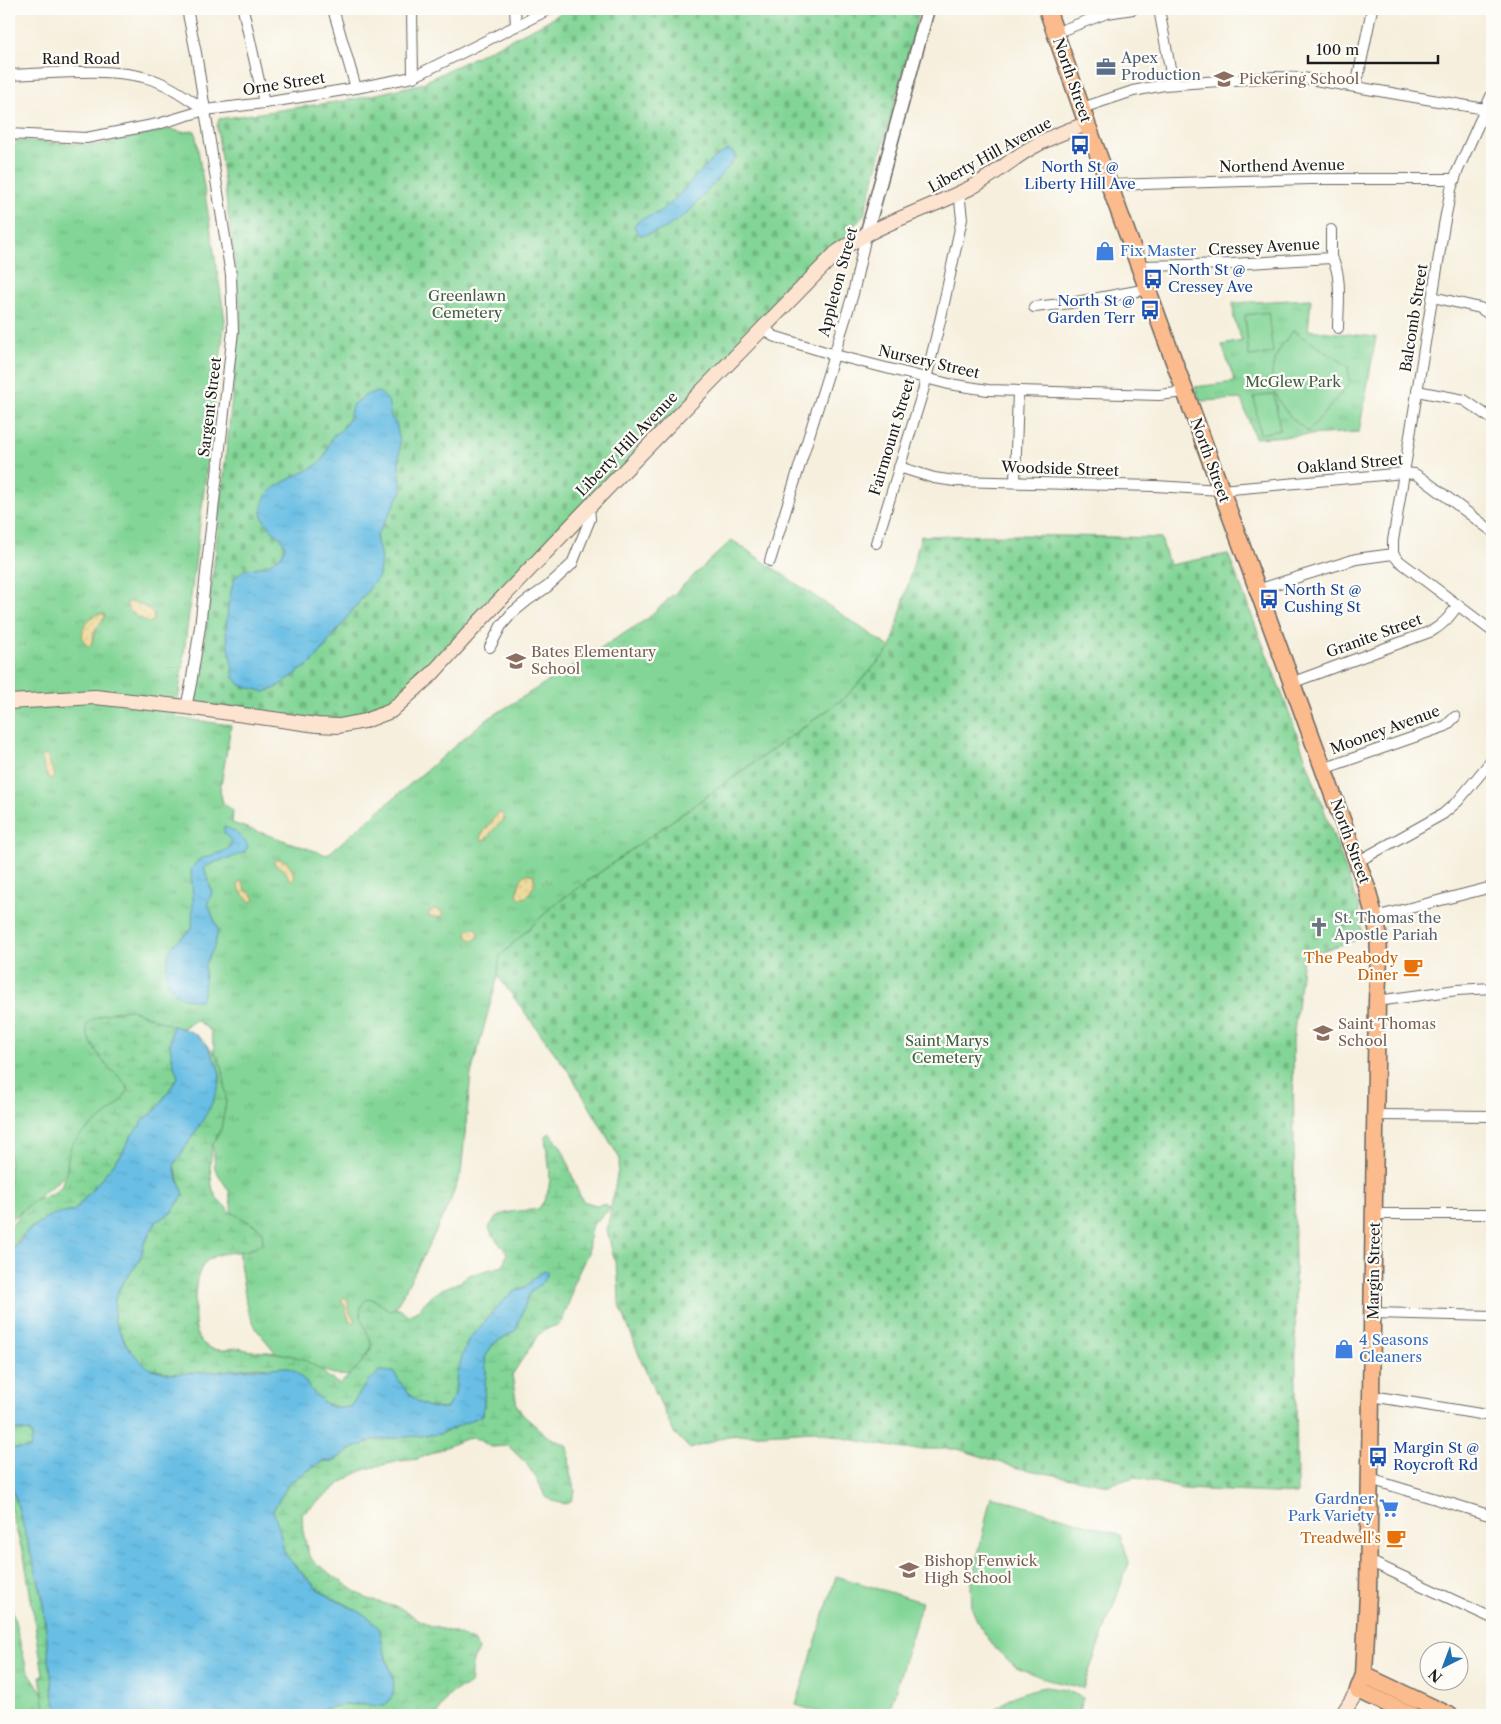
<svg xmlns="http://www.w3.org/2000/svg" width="1501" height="1724" viewBox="0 0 1501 1724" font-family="'Libre Caslon Text',serif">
<defs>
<pattern id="grass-tufts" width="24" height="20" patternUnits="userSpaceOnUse" patternTransform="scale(1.25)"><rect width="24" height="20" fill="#82d596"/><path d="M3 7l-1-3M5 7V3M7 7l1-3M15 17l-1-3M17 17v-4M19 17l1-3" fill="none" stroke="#70b681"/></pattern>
<pattern id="wetland-marsh" width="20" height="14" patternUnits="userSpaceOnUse" patternTransform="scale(1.25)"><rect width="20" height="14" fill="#82d596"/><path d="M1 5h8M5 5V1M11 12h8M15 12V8" fill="none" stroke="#70b681"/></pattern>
<pattern id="sand-dots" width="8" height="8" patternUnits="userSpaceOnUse" patternTransform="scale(1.25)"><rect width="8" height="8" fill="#eeda9e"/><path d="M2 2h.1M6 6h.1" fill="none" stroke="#ccba88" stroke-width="1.8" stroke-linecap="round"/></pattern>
<pattern id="cemetery-stones" width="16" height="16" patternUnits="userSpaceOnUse" patternTransform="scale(1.25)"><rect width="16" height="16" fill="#82d596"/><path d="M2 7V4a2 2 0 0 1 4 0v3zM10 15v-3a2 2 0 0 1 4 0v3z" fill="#70b681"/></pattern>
<pattern id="water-ripples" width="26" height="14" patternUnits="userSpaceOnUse" patternTransform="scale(1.25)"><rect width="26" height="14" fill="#67bee4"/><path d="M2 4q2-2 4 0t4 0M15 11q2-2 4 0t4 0" fill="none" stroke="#59a3c3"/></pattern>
</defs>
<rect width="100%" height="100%" fill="#fdfcf7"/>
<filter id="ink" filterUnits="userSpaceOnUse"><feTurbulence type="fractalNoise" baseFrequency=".02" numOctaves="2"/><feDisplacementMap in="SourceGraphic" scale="10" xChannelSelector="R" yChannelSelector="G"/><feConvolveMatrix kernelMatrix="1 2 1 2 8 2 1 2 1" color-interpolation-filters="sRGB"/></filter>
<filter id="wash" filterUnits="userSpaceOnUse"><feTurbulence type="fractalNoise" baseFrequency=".0096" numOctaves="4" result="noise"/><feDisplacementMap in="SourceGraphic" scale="20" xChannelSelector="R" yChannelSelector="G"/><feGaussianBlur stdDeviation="1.12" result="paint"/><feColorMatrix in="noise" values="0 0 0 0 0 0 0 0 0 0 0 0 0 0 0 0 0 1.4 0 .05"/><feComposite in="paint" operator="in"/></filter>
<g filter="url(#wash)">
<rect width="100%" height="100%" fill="#f6efdd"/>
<g fill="url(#grass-tufts)" stroke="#4f7859">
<path d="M170,129L181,132L195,131L225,320L176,718L231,725L220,791L223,803L233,811L232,823L327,855L483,722L647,619L732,540L891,648L846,697L554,905L500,956L498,976L471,1074L461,1173L450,1202L427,1249L401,1298L354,1376L338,1375L281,1359L257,1330L247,1309L229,1191L215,1169L212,1134L222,1099L211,1031L196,1020L183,1028L160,1057L135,1102L64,1176L9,1221V140L96,145Z"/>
<path d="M1311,299L1308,330L1376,337L1359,432L1255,438L1241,399L1200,401L1195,387L1235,382L1222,345L1242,341L1234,319L1233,303Z"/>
<path d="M9,1597L26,1667L56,1715H9Z"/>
</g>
<g fill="url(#wetland-marsh)" stroke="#4f7859">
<path d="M129,1009L173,1026C167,1044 172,1060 178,1077L156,1110L145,1119L131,1136L121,1155L74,1211C61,1214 36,1222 26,1232C17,1240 22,1242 9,1248V1228C15,1221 21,1210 29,1204C38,1198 52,1196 60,1188C70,1176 65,1155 73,1143C89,1123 117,1114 128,1089C124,1079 115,1074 107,1066C102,1061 98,1053 94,1047C90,1041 85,1033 87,1025C91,1016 120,1010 129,1009Z"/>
<path d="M209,1048L214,1052L222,1066L225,1084L226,1102L221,1129L212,1146L210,1166L212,1187L216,1197L231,1212L258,1227L262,1232L263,1242C248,1258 218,1246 204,1264C195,1276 195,1294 195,1308C194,1328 196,1349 221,1350C226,1351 230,1348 235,1348C242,1348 248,1351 254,1351C265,1352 277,1352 288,1355C299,1357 310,1362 319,1369C326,1374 331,1381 340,1384C348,1377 368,1358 371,1348C374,1333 348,1314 368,1298L375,1300L390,1311L397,1308L410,1315L417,1311L431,1296L442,1289L460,1282L469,1275L503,1266L507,1253C502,1246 492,1236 489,1228C499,1207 518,1213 538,1209C557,1188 548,1163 545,1137L549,1133C570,1150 569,1179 583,1201L596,1205L603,1204L609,1206V1210L594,1223L590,1231L588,1253L573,1284L572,1294L562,1321L558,1325L546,1329L538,1335L512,1375L517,1406L523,1415L547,1436L566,1445L569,1452L570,1473L575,1491L572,1500L566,1504L552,1501L545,1496L538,1481L526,1463L508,1446L491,1447L475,1438L465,1439L418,1459L400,1461L370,1468L361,1471L345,1480L302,1514L303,1532L309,1556L314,1562L355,1591L368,1599L400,1608L430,1626L453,1632L475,1642L478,1650C472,1661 470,1670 471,1683C467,1687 464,1687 459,1689C449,1693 441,1705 438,1715H306C331,1705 349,1702 376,1707L393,1678L385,1654L350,1606L332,1598L317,1588L288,1558L281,1546L280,1533L272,1510L290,1482L323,1461H333L350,1450L373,1439L440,1434L483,1415L486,1372L485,1358L493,1344L516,1330L529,1294L545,1280L540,1273L525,1287L514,1292L503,1301L469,1339L457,1373L455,1394L447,1408C421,1412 406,1393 394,1372L367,1383L350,1407C324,1412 311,1391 297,1373L259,1367L206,1373L171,1374L148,1368L130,1351L114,1320L115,1299L121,1285L140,1260L144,1244L157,1221L171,1213L184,1195L174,1165C185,1147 224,1092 220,1073C218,1065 212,1056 209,1048Z"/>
<path d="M9,1429L31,1432L33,1438L30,1448L17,1449L9,1447Z"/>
<path d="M9,1478L17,1503L42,1594L53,1694L59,1715H46L40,1676H43V1674L25,1561L9,1504Z"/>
</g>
<g fill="url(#sand-dots)" stroke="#857b5d">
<path d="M127,602C136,601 150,608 154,615L153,621L148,623C140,616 125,613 127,602Z"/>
<path d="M98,614H104L105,617L95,631L91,645L88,646C76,638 85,618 98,614Z"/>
<path d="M45,754L48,756L51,767L55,775L53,779L48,778L44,768L42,758Z"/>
<path d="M499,813L503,814L504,820C498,824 490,833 487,839L482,840L480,837L497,814Z"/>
<path d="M276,859C287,859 292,866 295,876L293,880L289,879L285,870L275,865L274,862Z"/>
<path d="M527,874H533L535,884L527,897L520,898L517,895C519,887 519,877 527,874Z"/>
<path d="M240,881L243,882L245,890L252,894L255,899L252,902C247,901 238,890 238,884Z"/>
<path d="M434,909L442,911V917L439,918L428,916L429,912Z"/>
<circle cx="473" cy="934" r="6"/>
<path d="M344,1297L347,1298L350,1313L355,1320L354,1323L349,1320L344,1303L341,1301Z"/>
</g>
<g fill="url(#cemetery-stones)" stroke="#4f7859">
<path d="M568,9H920L864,215L832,250L399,698L367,716L333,721L196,703L215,557L241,314L217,127L219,119L355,99L420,84L542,24Z"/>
<path d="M1017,535L1161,538L1169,565L1228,554L1290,715L1359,907L1362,938L1303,957L1293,1041L1297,1494L1183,1489L1135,1477L1108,1485L1018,1468L958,1449H905L848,1439L815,1431L727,1436L690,1449L674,1433L643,1365L619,1303L618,1275L607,1230L620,1159L571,1075L498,976L500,956L554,905L846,697L891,648L921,536Z"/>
</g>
<g fill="#82d596" stroke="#4f7859">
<path d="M1268,312L1273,353L1249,356L1245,315Z"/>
<path d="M1293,331L1348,366L1350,383L1308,432C1269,401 1258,372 1293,331Z"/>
<path d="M1274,394L1280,430L1260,434L1254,397Z"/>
<path d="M991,1496L1121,1535L1129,1563L1083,1688L1048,1680L1016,1667L996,1649L980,1627L972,1609L971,1586Z"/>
<path d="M836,1576L922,1602L888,1715H828L796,1705Z"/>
<path d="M1045,1687L1066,1690L1083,1698L1078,1715H989C1009,1697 1019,1692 1045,1687Z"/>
</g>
<g fill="url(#water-ripples)" stroke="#426d80">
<path d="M729,150L733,152L735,159L688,213L664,229L649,234L641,235L637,233L634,226C639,218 645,218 653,215C660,212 667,207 672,202C686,189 712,154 729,150Z"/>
<path d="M379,392L388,400L391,417L396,423L400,442L399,466L402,491L376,537L381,557L379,576L313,662L274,689L265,692L240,685L234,677L226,632L228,605L234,579L244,570L265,566L281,556L285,547C282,533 264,529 262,513C259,484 302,477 319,463C327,457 327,448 331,439C332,436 336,434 339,432C348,424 350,417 352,405L368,394Z"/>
<path d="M224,827C233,829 244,838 248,846L245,852L230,858L215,862L204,868L212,892L208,903L218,930L215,945L205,964L204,992L200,1000C174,1001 161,984 168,959C168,955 169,951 171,948C176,941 185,935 192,929L193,900L191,870L198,860L224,851L230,847L231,841L224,833Z"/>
<path d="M173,1026C191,1030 205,1037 212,1055C215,1061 220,1069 220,1076C220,1101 187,1143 174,1165L177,1177L184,1194L171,1213L157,1221L144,1244L140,1260L121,1285L115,1299L114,1320L126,1344L131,1351L148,1368L171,1374L286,1367C290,1369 294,1370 297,1373C315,1389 320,1413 350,1407L367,1383L380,1371L394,1372C406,1393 421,1412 447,1408L455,1394L457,1373L462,1356L469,1339L503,1301L514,1292L525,1287L540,1273L548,1270L545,1280L529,1294L516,1330L493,1344L485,1358L486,1372L483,1415L440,1434L373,1440L350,1450L333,1461H323L290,1482L273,1510C275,1517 278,1524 280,1532C283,1543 281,1550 290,1560C302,1574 316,1590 332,1598C346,1606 368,1613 378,1627C382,1633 382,1645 384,1652C390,1672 402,1688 385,1706C375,1707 367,1704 357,1704C337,1705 324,1708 306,1715H59L53,1694L42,1594L17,1503L9,1478V1447L17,1449L30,1448L33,1438L30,1432L9,1429V1248L19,1244L25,1233L49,1216L74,1211L121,1155L131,1136L145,1119L156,1110L178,1077C172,1060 167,1044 173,1026Z"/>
</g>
</g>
<g filter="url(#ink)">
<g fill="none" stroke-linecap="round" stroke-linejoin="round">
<defs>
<g id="minor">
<path d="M243,9L264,103"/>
<path d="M333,9L356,88"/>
<path d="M412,9L413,77"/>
<path d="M515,9L516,26"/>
<path d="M1159,9L1173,84"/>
<path d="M1055,33L1107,13L1133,9"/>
<path d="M9,75C54,74 117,65 159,82C176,89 190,100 205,110"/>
<path d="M1356,87L1372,9"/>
<path d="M1082,108L1133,91L1164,85L1275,77L1303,78L1485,109"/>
<path d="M9,134L86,138L158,124L205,110L264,103L356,88L413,77L550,9"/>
<path d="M1110,185L1309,179H1455"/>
<path d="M1331,230V258C1343,271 1338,310 1338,328"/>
<path d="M1140,266L1233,264L1331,258"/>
<path d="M1433,297L1480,308L1492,316"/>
<path d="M1034,307L1071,303L1148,289"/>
<path d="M764,327L773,336L835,355L949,384L988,390L1159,395L1185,392"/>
<path d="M1417,391L1464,400L1492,419"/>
<path d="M899,467L934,478L955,481L1155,486L1221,490L1404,473L1415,474L1423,479L1492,531"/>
<path d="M1015,482L1018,391"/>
<path d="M876,543L923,391L941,317L962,219L959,192"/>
<path d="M1393,554V541L1444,225L1451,189L1457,172L1492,94"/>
<path d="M770,561L853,294L866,235"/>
<path d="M1257,590L1356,559L1393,554L1398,560L1492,631"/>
<path d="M490,647L501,626L512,613L528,600L547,587L572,564L590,519L589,507"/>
<path d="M1291,683L1432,631C1444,624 1450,616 1458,605"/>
<path d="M186,707L191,684L200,627L233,331L231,275L196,53L187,9"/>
<path d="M1323,769L1437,729L1446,726L1455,717"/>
<path d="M1357,862L1443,814L1458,801L1492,760"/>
<path d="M1375,917L1492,887"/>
<path d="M1377,1001L1457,990L1492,988"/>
<path d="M1376,1115L1492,1116"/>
<path d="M1375,1214H1492"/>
<path d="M1373,1313L1492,1316"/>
<path d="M1372,1396L1492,1416"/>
<path d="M1370,1479L1492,1516"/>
<path d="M1369,1561L1492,1618"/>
</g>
<path id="tertiary" d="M866,235L928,9"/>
<g id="secondary">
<path d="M9,702L95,697L186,707L317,725L339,726L365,721L391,711L432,674L481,620L589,507L836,253C876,224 926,210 970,188C992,177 1010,160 1031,148C1048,138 1068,130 1087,124"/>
<path d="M1342,1715L1358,1690"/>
</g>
<g id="trunk">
<path d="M1047,9L1087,124L1367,888L1378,932L1379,957L1377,1001L1368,1593L1364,1675L1358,1690L1411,1715"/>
<path d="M1364,1675L1449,1715"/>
</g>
</defs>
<use href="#minor" stroke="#686660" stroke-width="12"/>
<use href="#tertiary" stroke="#686660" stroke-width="15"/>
<use href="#secondary" stroke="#686660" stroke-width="16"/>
<use href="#trunk" stroke="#686660" stroke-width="19"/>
<use href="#minor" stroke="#fff" stroke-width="10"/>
<use href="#tertiary" stroke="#fff" stroke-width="12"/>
<use href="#secondary" stroke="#fde4d1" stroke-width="14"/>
<use href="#trunk" stroke="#fbbb8d" stroke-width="16"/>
</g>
</g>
<defs>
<symbol id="office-bare" viewBox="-9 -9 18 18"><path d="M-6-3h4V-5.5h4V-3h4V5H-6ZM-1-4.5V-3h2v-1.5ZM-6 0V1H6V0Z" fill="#5c6f8a" stroke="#fdfcf7" stroke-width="2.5" paint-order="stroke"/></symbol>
<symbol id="school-bare" viewBox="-9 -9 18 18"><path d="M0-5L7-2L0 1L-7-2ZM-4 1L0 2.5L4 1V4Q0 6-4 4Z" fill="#8d6e63" stroke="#fdfcf7" stroke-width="2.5" paint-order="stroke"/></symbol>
<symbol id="bus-bare" viewBox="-9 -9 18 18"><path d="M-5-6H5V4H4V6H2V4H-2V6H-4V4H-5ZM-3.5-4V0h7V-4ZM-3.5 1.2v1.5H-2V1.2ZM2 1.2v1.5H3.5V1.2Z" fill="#1a4fb4" stroke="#fdfcf7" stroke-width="2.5" paint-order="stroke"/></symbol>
<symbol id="shop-bare" viewBox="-9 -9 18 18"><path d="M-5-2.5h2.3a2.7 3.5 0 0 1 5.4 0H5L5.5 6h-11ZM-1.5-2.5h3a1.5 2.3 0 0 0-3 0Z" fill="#3f7fe0" stroke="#fdfcf7" stroke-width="2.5" paint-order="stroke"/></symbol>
<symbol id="church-bare" viewBox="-9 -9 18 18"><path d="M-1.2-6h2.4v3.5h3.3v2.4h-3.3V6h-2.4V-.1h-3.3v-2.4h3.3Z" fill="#6b7280" stroke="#fdfcf7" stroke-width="2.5" paint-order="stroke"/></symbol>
<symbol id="cafe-bare" viewBox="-9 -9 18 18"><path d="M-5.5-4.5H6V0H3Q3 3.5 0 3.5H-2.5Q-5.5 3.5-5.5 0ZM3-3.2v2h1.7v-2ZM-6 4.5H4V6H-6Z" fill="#e8710a" stroke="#fdfcf7" stroke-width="2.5" paint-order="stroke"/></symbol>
<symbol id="supermarket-bare" viewBox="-9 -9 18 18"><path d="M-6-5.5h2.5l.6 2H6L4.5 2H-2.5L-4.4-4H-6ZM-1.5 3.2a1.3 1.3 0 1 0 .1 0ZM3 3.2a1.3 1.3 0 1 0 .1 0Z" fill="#3f7fe0" stroke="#fdfcf7" stroke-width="2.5" paint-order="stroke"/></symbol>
</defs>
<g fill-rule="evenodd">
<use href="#office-bare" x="1092" y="53" width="28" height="28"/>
<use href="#school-bare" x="1210" y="65" width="28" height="28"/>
<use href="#bus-bare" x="1066" y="131" width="28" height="28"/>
<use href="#shop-bare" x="1091" y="237" width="28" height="28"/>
<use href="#bus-bare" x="1139" y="265" width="28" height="28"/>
<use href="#bus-bare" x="1136" y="296" width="28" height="28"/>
<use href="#bus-bare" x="1255" y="585" width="28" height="28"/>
<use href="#school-bare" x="502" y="647" width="28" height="28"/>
<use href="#church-bare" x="1305" y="913" width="28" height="28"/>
<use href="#cafe-bare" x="1399" y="953" width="28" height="28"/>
<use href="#school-bare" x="1309" y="1019" width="28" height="28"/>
<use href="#shop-bare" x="1330" y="1335" width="28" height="28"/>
<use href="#bus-bare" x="1364" y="1443" width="28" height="28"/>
<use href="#supermarket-bare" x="1375" y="1494" width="28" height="28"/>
<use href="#cafe-bare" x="1382" y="1524" width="28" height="28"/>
<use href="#school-bare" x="895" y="1556" width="28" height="28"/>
</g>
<g text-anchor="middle" stroke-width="4.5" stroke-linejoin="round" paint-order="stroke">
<g font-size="15" fill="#4e5e75" stroke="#fdfcf7" text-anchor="start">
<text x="1121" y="63">Apex<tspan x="1121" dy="17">Production</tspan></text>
</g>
<g font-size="15" fill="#1c1c1c" stroke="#fdfcf7">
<text x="81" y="64">Rand Road</text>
<text transform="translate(1072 80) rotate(71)" y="5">North Street</text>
<text transform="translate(284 84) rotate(-9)" y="5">Orne Street</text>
<text transform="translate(990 155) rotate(-29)" y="5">Liberty Hill Avenue</text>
<text transform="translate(1282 166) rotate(-1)" y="5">Northend Avenue</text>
<text transform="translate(1264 247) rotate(-3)" y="5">Cressey Avenue</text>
<text transform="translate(838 282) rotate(-75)" y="5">Appleton Street</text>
<text transform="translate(1414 318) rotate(-81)" y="5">Balcomb Street</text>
<text transform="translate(929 362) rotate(13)" y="5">Nursery Street</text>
<text transform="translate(210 407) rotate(-83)" y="5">Sargent Street</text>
<text transform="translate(892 437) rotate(-73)" y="5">Fairmount Street</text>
<text transform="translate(627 444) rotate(-46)" y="5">Liberty Hill Avenue</text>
<text transform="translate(1210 460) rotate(70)" y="5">North Street</text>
<text transform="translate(1350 464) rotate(-5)" y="5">Oakland Street</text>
<text transform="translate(1060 469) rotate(2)" y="5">Woodside Street</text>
<text transform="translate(1374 636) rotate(-20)" y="5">Granite Street</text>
<text transform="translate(1385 730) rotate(-20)" y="5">Mooney Avenue</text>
<text transform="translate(1350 841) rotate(70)" y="5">North Street</text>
<text transform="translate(1374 1271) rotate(-89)" y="5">Margin Street</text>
</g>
<g font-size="15" fill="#785e54" stroke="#fdfcf7" text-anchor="start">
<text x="1239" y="84">Pickering School</text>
<text x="531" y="657">Bates Elementary<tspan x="531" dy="17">School</tspan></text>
<text x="1338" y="1029">Saint Thomas<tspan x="1338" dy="17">School</tspan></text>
<text x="924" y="1566">Bishop Fenwick<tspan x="924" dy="17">High School</tspan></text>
</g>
<g font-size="15" fill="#164399" stroke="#fdfcf7" text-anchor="start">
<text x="1080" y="172" text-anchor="middle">North St @<tspan x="1080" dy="17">Liberty Hill Ave</tspan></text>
<text x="1168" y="275">North St @<tspan x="1168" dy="17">Cressey Ave</tspan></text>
<text x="1135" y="306" text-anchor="end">North St @<tspan x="1135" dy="17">Garden Terr</tspan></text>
<text x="1284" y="595">North St @<tspan x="1284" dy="17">Cushing St</tspan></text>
<text x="1393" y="1453">Margin St @<tspan x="1393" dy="17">Roycroft Rd</tspan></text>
</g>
<g font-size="15" fill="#366cbe" stroke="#fdfcf7" text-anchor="start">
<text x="1120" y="256">Fix Master</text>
<text x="1359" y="1345">4 Seasons<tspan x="1359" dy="17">Cleaners</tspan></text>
<text x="1374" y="1504" text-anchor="end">Gardner<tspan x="1374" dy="17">Park Variety</tspan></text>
</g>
<g font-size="15" fill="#405d47" stroke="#fdfcf7">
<text x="467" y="301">Greenlawn<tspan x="467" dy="17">Cemetery</tspan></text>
<text x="1293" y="387">McGlew Park</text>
<text x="947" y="1046">Saint Marys<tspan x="947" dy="17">Cemetery</tspan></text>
</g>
<g font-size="15" fill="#5b616d" stroke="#fdfcf7" text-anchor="start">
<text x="1334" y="923">St. Thomas the<tspan x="1334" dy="17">Apostle Pariah</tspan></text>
</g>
<g font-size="15" fill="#c56008" stroke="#fdfcf7" text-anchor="end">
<text x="1398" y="963">The Peabody<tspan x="1398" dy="17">Diner</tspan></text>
<text x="1381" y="1543">Treadwell's</text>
</g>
</g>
<rect width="1501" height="1724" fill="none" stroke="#fdfcf7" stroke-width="30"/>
<g transform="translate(1444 1666) rotate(222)"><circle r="24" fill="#fdfcf7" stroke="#a3a29f"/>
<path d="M0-4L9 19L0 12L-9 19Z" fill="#1f6fb2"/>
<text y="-8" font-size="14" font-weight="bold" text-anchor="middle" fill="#1c1c1c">N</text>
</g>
<path d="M1308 55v8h130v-8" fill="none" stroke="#1c1c1c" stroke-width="2.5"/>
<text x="1316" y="55" font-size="15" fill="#1c1c1c" stroke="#fdfcf7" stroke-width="4" paint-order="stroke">100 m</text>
</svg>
